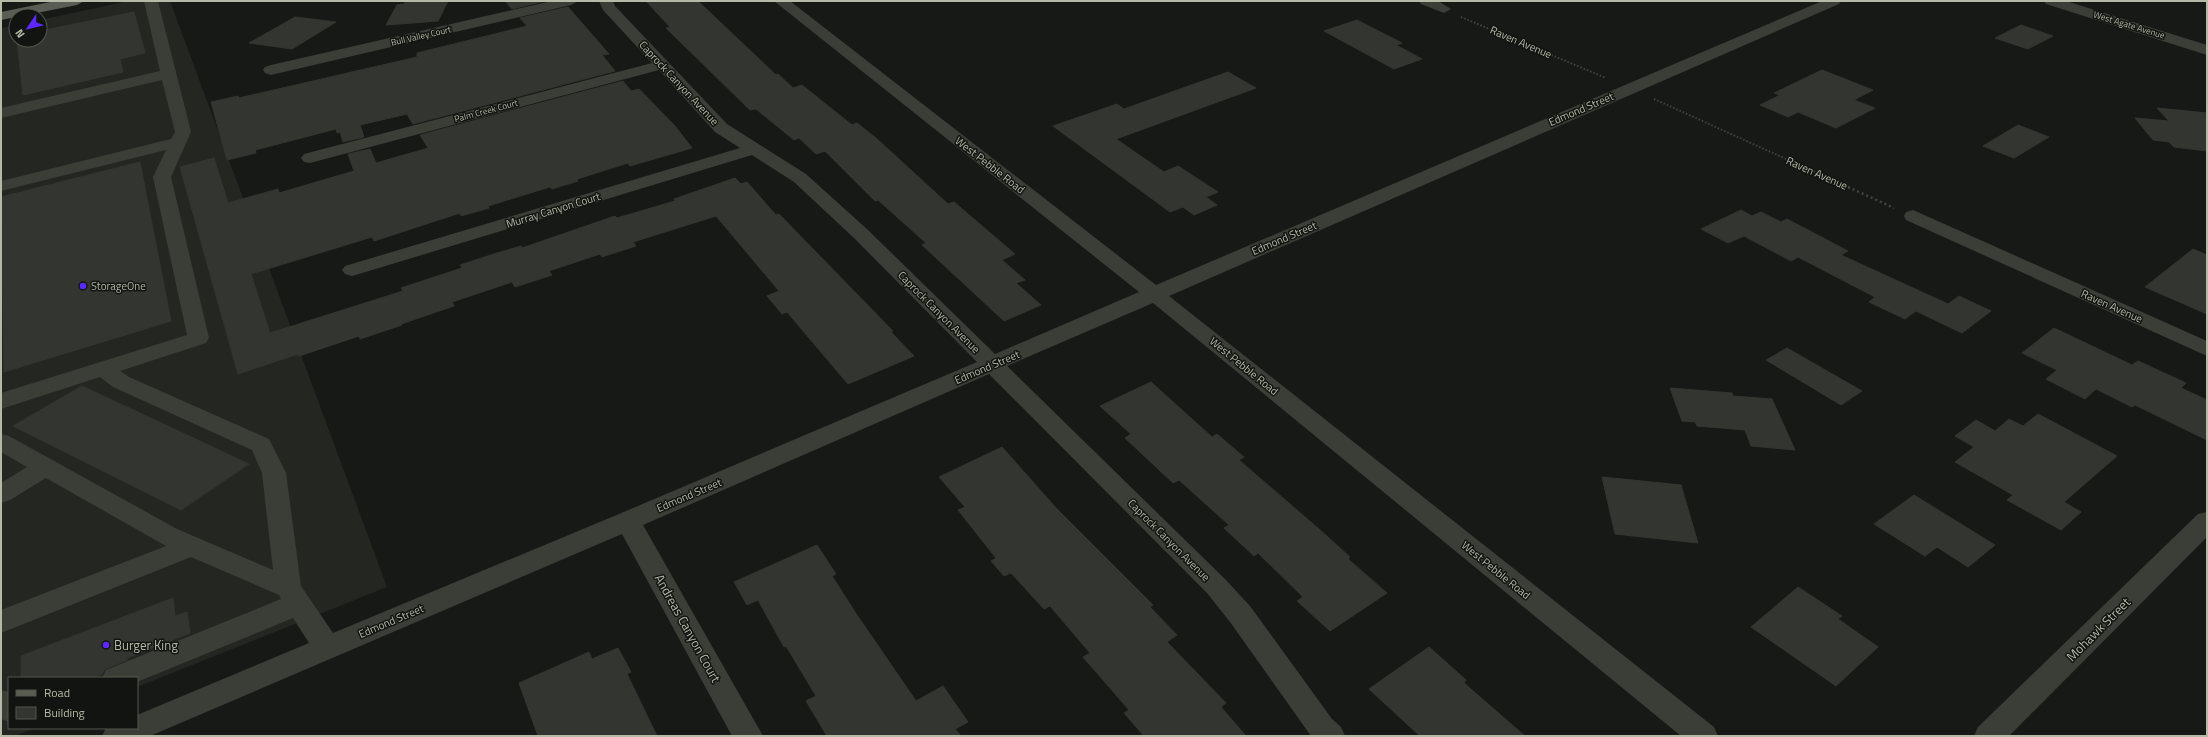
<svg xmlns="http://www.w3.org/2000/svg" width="2208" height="737" viewBox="0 0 2208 737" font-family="'Titillium Web',sans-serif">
<rect width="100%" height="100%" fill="#171916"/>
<path fill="#242622" d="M128,1H170L387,587L137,687V678H9V728H35L15,736H1V28L16,25V40H40V20Z"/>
<g fill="#333531" stroke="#323530">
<path d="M406,1H448L438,21L386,25L397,5L404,4Z"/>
<path d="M505,1H545L512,9Z"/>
<path d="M646,1H698L776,75L778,74L793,88L802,85L852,125L857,123L876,138L948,204L954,202L1015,254L1002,260L1025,280L1016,283L1041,305L1004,321L922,245L926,243L878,200L875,201L825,151L816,154L799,138L794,140L756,109L750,110L666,28L670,27Z"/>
<path d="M568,7L609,54L602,55L615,71L413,124L407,114L360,125L364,137L343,142L340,132L337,133L336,129L255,150L256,153L227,160L211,102L238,96L239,98L417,57V53L527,26L520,18Z"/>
<path d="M134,12L145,53L120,59L123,72L23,95L17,40H40V31Z"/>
<path d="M295,17L336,22L292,49L249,43Z"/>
<path d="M1357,20L1402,43L1396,45L1422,59L1394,69L1324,31Z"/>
<path d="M2021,25L2053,36L2028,49L1995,38Z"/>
<path d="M1822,70L1873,90L1854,100L1875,108L1836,128L1798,112L1788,117L1760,105L1780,95L1774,93Z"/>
<path d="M1228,72L1256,88L1116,139L1164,172L1178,166L1218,192L1206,197L1217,205L1194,215L1183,207L1170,212L1053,126L1117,104L1124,109Z"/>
<path d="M623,81L631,91L639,89L675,126L692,148L630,166L628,163L577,179L578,181L552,189L550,187L488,206L489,208L461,216L460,213L374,241L372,237L251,274L270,333L403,291L401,288L462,268L460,265L497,253L521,246L522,248L615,216L617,218L675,201L674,199L735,178L741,184L747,182L776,215L779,214L893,331L891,332L914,356L848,384L787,312L782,314L767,296L779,291L716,216L633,242L636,246L602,257L600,254L549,271L552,275L515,287L512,282L452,302L454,306L401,324L402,325L360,339L359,336L299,356L298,354L238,374L180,167L214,158L228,203L278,189L279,193L354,171L348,154L370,149L376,163L425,149L428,148L420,135Z"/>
<path d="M2157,108L2207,113V151L2174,147L2169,142L2153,140L2135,118L2169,121Z"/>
<path d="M2018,125L2049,137L2014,158L1983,146Z"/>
<path d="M140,162L171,321L4,372L1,197Z"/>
<path d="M1741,210L1752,216L1761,212L1781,222L1787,219L1848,251L1841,255L1948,304L1959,296L1991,311L1962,333L1916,311L1905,319L1869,302L1875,297L1798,257L1791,261L1744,236L1728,243L1701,229Z"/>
<path d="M2193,249L2207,255V314L2145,287Z"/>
<path d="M2054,328L2132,365L2138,361L2186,383L2181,388L2207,400V440L2135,405L2132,407L2096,389L2085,399L2046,379L2057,370L2022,353Z"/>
<path d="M1787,348L1862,391L1841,405L1766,360Z"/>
<path d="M1151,382L1212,437L1217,434L1244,457L1239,460L1319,529L1350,557L1348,559L1387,593L1330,631L1297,601L1303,597L1258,553L1254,556L1224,528L1229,525L1179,480L1173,483L1125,438L1131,434L1100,406Z"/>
<path d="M82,386L249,464L181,510L13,426Z"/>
<path d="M1670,388L1732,393L1733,396L1772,399L1795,450L1751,446L1745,430L1697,426L1695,422L1682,421Z"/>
<path d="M2038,414L2117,456L2064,502L2081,512L2061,530L2007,500L2013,495L1955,462L1974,447L1955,436L1976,420L1995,431L2009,419L2023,426Z"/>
<path d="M1002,447L1057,509L1153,605L1150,607L1177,635L1167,642L1226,703L1221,707L1246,736H1144L1124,713L1129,710L1083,657L1090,653L1050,606L1044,609L1011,573L1004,576L991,561L996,558L958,510L965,507L939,477Z"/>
<path d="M1602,477L1681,485L1698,543L1615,534Z"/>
<path d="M1914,495L1995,545L1968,567L1937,547L1925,556L1874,524Z"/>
<path d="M817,545L836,574L832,576L855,612L916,701L943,686L968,722L955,729L961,736H827L806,701L816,696L786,646L784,647L758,600L747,605L734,582Z"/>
<path d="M1798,587L1842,616L1838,619L1878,647L1836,686L1751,627Z"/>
<path d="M173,598L175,616L187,612L190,633L127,658V660L105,669L102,674L93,678H21V656Z"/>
<path d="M1429,647L1466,680L1464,683L1525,736H1420L1369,689Z"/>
<path d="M618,648L631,672L627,674L657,736H538L519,683L589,652L592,659Z"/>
</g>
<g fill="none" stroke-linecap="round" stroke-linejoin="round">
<g stroke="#43453d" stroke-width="2" stroke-dasharray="1.5 2" stroke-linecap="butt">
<path d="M1461,17L1606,78"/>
<path d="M1654,99L1850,188"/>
</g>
<path stroke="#43453d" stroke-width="2.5" stroke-dasharray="2 3" stroke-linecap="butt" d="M1848,187L1894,208"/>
<g fill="#3b3e37" fill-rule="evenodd">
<path d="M144,1H158L191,132L171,177L209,338L206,343L120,371L129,377L269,439L286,473L301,586L333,633L619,514L977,362L854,238L794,182L752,155L359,274L352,276L345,274L342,270L345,266L740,148L715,132L659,70L310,163L304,162L301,158L304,154L652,63L603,10L599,1H613L615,6L727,124L806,174L868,230L995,354L1139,292L774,1H790L1156,285L1822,1H1841L1839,4L1169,296L1714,727L1718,736H1681L1153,303L1007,366L1225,579L1250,606L1332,719L1341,727L1345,736H1311L1230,622L1207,593L989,374L643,525L763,736H732L622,534L150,736H102L106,728H137V715L309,643L293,618L137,682V678H102L106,670L281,599L279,595L191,557L1,633V610L166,546L46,478L10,500L1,503V483L27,467L1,452V434L9,436L177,529L273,570L262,473L252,450L113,387L100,377L1,409V393L187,335L153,177L166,150L1,191V181L171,139L175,132L162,80L1,118V108L160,71Z"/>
<path d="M552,1H578L571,5L271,75L265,73L263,70L265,67L271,65Z"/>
<path d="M1419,1H1438L1451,9L1444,13L1421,4Z"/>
<path d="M2044,1H2066L2207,45V55L2046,4Z"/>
<path d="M1913,210L2207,341V356L1906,220L1904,216L1906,212Z"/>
<path d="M2207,512V537L2009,736H1974L1978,727L2198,514Z"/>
<path d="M1,690L9,692V722L1,719Z"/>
</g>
<path fill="#595d53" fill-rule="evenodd" d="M55,1H84L77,5L1,20V12Z"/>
</g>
<g fill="#5c28ff" stroke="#121411" stroke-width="1.5">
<circle cx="83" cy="286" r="4"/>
<circle cx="106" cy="645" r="4"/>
</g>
<g text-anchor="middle" stroke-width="3" stroke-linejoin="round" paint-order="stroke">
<g font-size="9" fill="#b5baa7" stroke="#121411">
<text transform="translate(2129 25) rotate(17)" y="3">West Agate Avenue</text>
<text transform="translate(421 36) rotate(-13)" y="3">Bull Valley Court</text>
<text transform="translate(486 111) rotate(-15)" y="3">Palm Creek Court</text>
</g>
<g font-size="11" fill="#b5baa7" stroke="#121411">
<text transform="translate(1521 42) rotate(23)" y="4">Raven Avenue</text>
<text transform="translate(679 83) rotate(47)" y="4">Caprock Canyon Avenue</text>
<text transform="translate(1581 109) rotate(-23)" y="4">Edmond Street</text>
<text transform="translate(990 165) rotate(38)" y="4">West Pebble Road</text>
<text transform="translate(1817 173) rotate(24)" y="4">Raven Avenue</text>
<text transform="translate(553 210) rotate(-17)" y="4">Murray Canyon Court</text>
<text transform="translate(1284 238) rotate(-23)" y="4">Edmond Street</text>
<text transform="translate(2112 306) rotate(24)" y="4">Raven Avenue</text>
<text transform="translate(939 312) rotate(45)" y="4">Caprock Canyon Avenue</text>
<text transform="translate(1244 366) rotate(39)" y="4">West Pebble Road</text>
<text transform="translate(987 367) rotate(-23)" y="4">Edmond Street</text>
<text transform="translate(689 495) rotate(-23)" y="4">Edmond Street</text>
<text transform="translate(1169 540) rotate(45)" y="4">Caprock Canyon Avenue</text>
<text transform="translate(1496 570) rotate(39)" y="4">West Pebble Road</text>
<text transform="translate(391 621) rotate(-23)" y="4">Edmond Street</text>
</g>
<g font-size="11" fill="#b5baa7" stroke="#121411" text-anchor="start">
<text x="91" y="290">StorageOne</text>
</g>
<g font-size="13" fill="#b5baa7" stroke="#121411">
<text transform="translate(688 628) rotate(61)" y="5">Andreas Canyon Court</text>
<text transform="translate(2098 629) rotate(-45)" y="5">Mohawk Street</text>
</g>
<g font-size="13" fill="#b5baa7" stroke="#121411" text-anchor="start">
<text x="114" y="650">Burger King</text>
</g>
</g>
<rect width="2208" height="737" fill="none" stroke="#b5baa7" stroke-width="4"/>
<rect x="8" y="677" width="130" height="52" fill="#121411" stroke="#53564d"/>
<rect x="16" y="690" width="20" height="6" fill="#595d53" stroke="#53564d"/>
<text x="44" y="697" font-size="12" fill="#b5baa7">Road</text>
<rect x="16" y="707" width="20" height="12" fill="#333531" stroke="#53564d"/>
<text x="44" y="717" font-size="12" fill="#b5baa7">Building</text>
<g transform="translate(28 28) rotate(235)"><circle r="19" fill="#121411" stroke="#53564d"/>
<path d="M0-3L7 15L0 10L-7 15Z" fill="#5c28ff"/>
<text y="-6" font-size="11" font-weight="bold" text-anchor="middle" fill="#b5baa7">N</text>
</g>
</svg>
